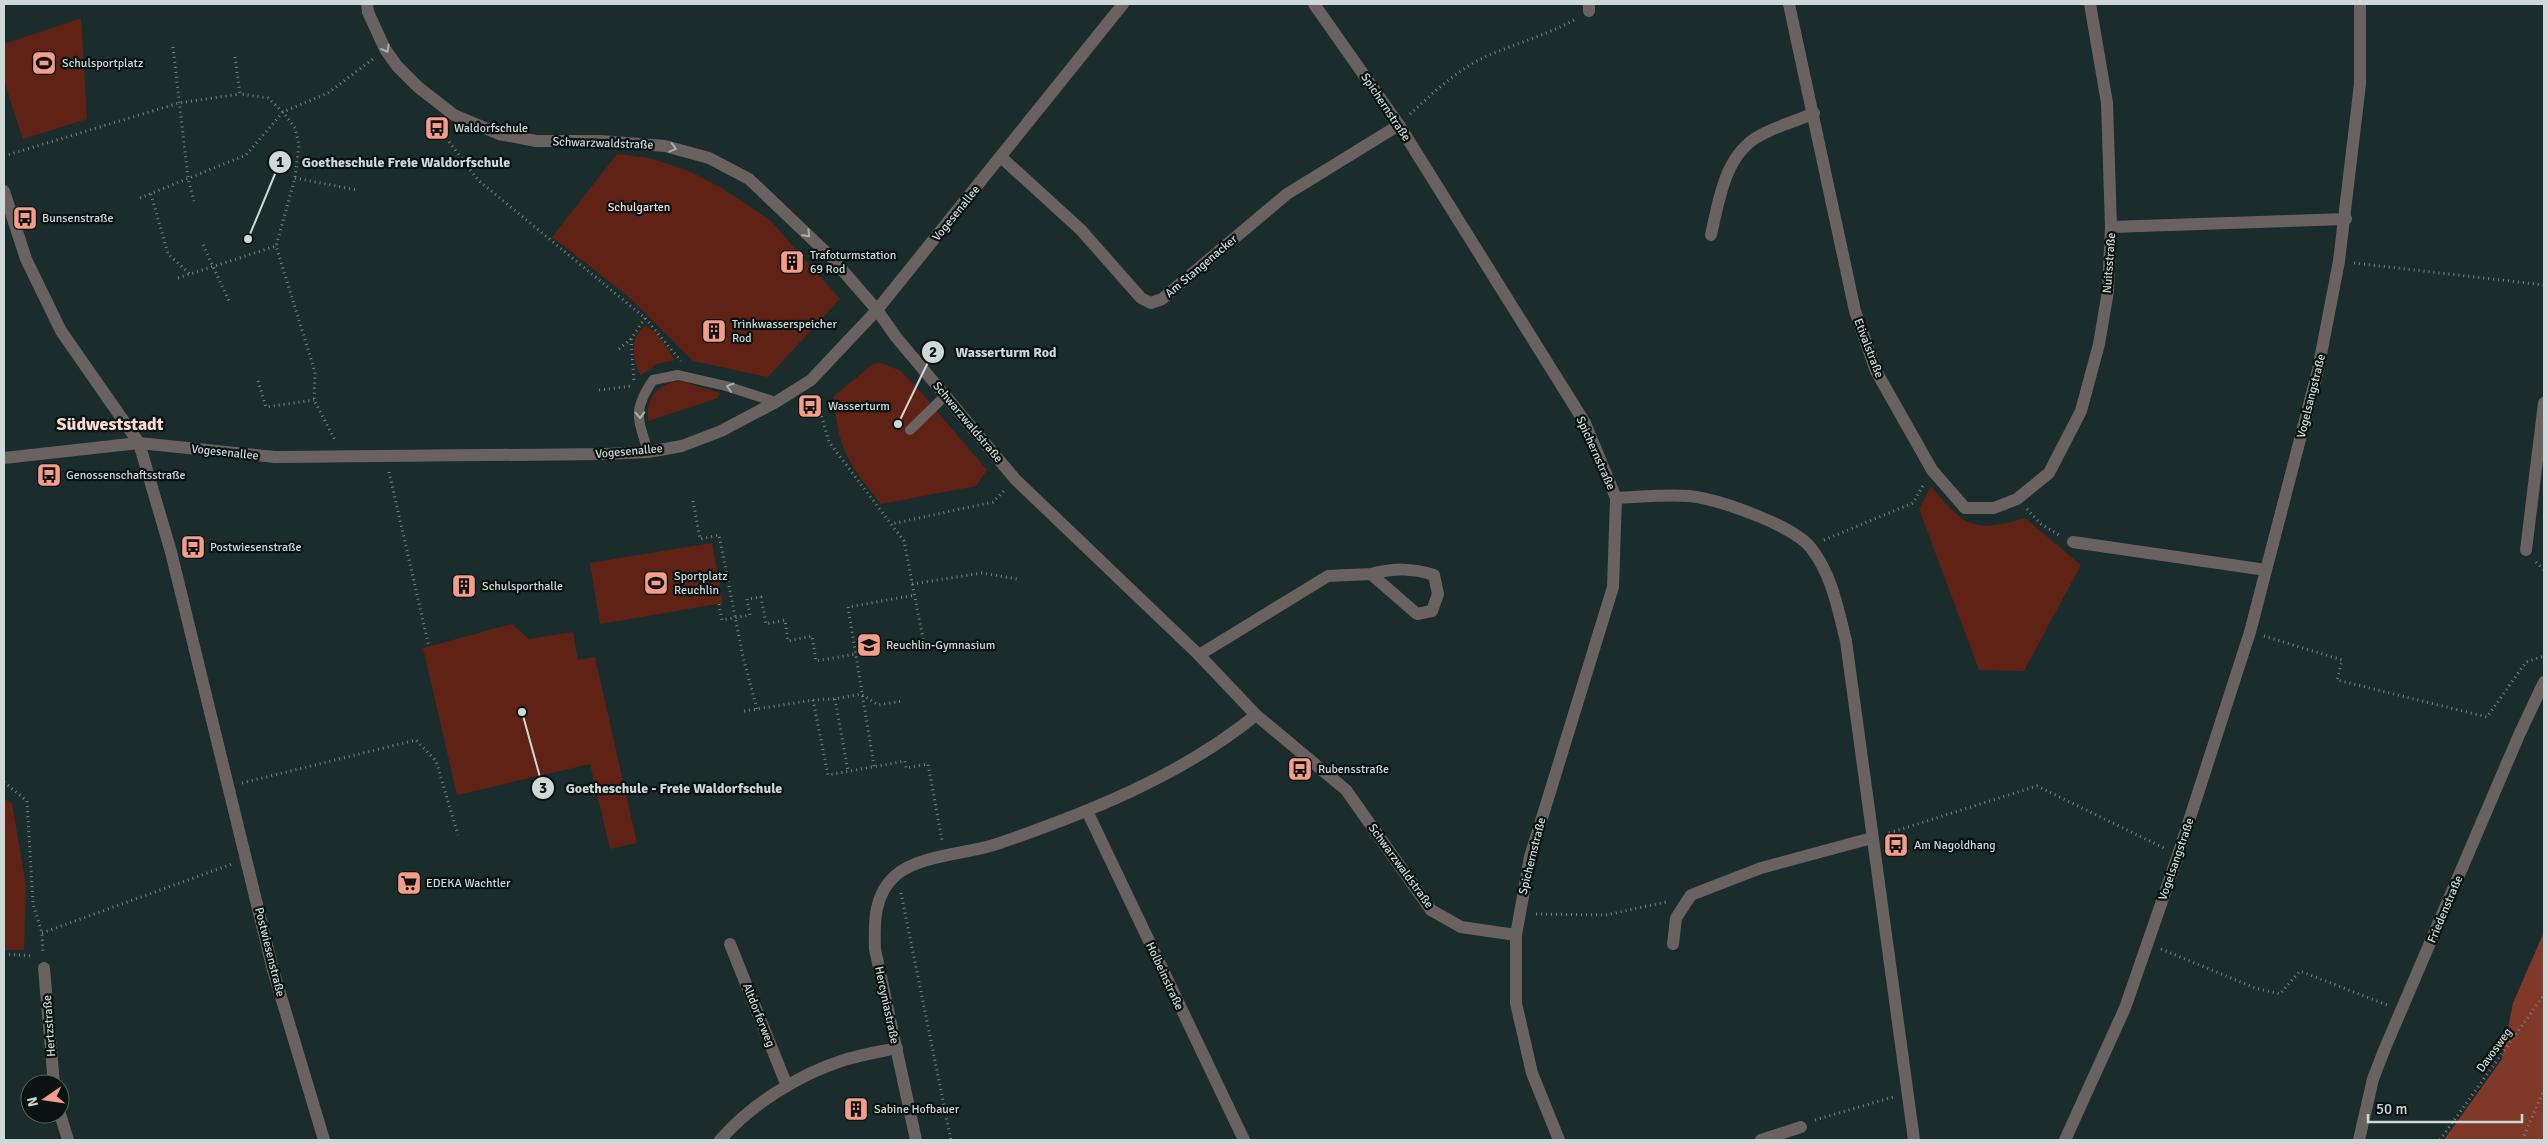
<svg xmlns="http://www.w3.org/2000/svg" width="2548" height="1144" viewBox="0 0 2548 1144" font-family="Signika,sans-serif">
<rect width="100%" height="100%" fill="#1a2c2b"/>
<g fill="#602215">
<path d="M81,18L87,119L23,139L4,81V44Z"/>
<path d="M617,154L649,158L687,170L720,187L771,221L840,299L768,377L693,361L629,297L552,237Z"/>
<path d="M644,326C658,331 667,348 675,360L657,364L641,375C635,369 632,348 635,340C636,335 641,330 644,326Z"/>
<path d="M881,363L899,370L913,383L987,470L976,486L881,504C849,465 837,448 834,396L873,364Z"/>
<path d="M681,381L720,393L718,398L648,421C645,398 658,383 681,381Z"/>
<path d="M1931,486C1964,526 1973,534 2025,518L2081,565L2024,671L1979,670L1919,509Z"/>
<path d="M712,543L723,603L600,624L590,563Z"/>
<path d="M512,624L529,639L573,632L578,660L595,657L637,843L610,849L590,764L457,795L423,648Z"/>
<path d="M4,799L12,803L26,886L24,950H4Z"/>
</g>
<path fill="#803929" d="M2544,932V1140H2444L2502,1059L2513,1003Z"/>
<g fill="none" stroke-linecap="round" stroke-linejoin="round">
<g stroke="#748382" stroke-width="3" stroke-dasharray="1 4" stroke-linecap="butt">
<path d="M173,47L188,178L194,201"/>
<path d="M235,57L240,94L268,98L283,112L328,93L373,59"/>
<path d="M1410,114C1433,93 1458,69 1487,56C1517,43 1547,35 1576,19"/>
<path d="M434,122L478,180L645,318L681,361"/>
<path d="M4,156L179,103L240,94"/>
<path d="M295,178L357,190"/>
<path d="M151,194L168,254L191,275"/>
<path d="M140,198L246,155L283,112L295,128L299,145L295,178L276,246L315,372L314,400L335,440"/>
<path d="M203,245L230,303"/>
<path d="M2354,263L2544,285"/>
<path d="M178,278L276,246"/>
<path d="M631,339L634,381"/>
<path d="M619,349L631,339L645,318"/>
<path d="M258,381L266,407L314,400"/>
<path d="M599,390L632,386"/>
<path d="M816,397L829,442L891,524"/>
<path d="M389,472L429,647"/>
<path d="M693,501L700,539L719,535L743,657L757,709"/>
<path d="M2027,509L2041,524L2059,535"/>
<path d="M1824,540L1913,503L1924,484"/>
<path d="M2536,562L2544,570"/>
<path d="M912,584L982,573L1017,579"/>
<path d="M719,604L722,620L750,615L747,599L761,597L766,624L785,620L788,641L812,636L816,661L856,654"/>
<path d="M2264,636L2342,660L2337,680L2487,717L2526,662L2544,656"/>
<path d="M925,649L904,541L891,524L993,502L1004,491"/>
<path d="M835,699L848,771"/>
<path d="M813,700L828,775L905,761L906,768L928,764L942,840"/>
<path d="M744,711L813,700L835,699L861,694L878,705L903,701"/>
<path d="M874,766L848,607L915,595"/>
<path d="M4,782L27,801L33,904L42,933L43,954"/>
<path d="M242,783L416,740L436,761L458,835"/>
<path d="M1889,833L2037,786L2164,848"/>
<path d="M901,893L951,1140"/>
<path d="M1536,914L1606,915L1666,902"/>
<path d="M42,933L232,864"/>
<path d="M2161,949L2255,988L2280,994L2300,971L2387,1005"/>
<path d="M4,954L33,956"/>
<path d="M1815,1120L1893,1097"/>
<path d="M2440,1140L2544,995"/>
<path d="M2522,1140L2544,1090"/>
</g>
<g stroke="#6a6260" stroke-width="10">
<path d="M910,430L946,395"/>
<path d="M648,452C638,418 632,411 653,380L678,375L726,386L776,402"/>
</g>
<g stroke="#6a6260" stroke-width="12">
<path d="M367,4L368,12L385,49L397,66L418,87L454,115L499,134L536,141H600L665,146L709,158L749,179L830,256L877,310L896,337L1015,479L1199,655L1256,715L1346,790L1431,910L1461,927L1516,935"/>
<path d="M1314,4L1399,125L1585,423L1616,498L1613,587L1530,857L1516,935V1003L1532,1073L1559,1140"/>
<path d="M1789,4L1855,311L1876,371L1932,470L1965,508H1994L2017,499L2049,473L2081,411L2099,344L2108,291L2111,227L2107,103L2090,4"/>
<path d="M1589,11V4"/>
<path d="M1001,157L1081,230L1141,298L1151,303L1162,299L1287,194L1399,125"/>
<path d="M4,191L26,259L61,331L139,443L171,552L273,970L324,1140"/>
<path d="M2111,227L2346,219"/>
<path d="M1711,235C1719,200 1725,153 1761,135C1777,126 1797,121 1814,113"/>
<path d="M4,458L139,443L275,457L605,454L648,452L682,446L721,431L776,402L811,380L877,310L1123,4"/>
<path d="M1616,498C1640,497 1666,494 1689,496C1718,499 1793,525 1811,548C1832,575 1838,609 1846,641L1914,1140"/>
<path d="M2073,542L2266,570"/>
<path d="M2526,550L2544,403"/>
<path d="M1199,655L1328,576L1371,574L1417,614L1432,611L1438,594L1434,575C1412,568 1394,568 1371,574"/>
<path d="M1087,811L1244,1140"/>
<path d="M730,944L787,1086"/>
<path d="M1673,944L1676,918L1691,895L1761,868L1872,838"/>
<path d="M44,968L54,1084"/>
<path d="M60,1114L68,1140"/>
<path d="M720,1140C751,1105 796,1076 841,1061C859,1055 878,1052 897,1048"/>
<path d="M916,1140L875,949C874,922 874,894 896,875C919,855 967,854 997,844C1087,813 1181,776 1256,715"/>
<path d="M1761,1140L1801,1127"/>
<path d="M2065,1140L2125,1008L2178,855L2250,632L2318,370L2339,261L2360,84V4"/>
<path d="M2359,1140L2373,1079L2385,1048L2519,735L2544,682"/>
</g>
</g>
<defs><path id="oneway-chevron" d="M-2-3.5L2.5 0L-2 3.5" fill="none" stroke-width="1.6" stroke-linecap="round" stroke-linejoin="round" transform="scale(1.25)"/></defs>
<g stroke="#aaafad">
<use href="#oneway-chevron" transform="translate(386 49) rotate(61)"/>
<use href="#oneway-chevron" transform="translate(673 148) rotate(15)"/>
<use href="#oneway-chevron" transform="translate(807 234) rotate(45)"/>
<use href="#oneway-chevron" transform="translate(730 387) rotate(-163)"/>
<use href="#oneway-chevron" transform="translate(640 415) rotate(88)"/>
</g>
<defs>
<symbol id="stadium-square" viewBox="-11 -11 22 22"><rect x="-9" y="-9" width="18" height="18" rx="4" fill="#f49e8a" stroke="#0b1312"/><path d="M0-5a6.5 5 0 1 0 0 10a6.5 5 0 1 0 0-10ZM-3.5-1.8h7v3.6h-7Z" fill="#111"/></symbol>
<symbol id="bus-square" viewBox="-11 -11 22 22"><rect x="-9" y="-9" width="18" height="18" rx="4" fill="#f49e8a" stroke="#0b1312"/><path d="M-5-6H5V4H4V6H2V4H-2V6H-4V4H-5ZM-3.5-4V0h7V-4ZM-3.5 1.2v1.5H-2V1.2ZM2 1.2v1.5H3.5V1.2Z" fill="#111"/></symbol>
<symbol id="building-square" viewBox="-11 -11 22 22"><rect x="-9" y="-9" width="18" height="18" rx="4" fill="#f49e8a" stroke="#0b1312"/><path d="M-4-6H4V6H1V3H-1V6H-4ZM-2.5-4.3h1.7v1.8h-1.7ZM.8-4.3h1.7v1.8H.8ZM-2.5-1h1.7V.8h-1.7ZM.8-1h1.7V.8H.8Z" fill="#111"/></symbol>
<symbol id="school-square" viewBox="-11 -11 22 22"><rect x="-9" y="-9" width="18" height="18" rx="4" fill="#f49e8a" stroke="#0b1312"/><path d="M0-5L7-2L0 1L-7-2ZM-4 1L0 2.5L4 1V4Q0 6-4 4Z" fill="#111"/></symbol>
<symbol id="supermarket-square" viewBox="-11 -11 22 22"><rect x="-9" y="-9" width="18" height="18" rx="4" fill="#f49e8a" stroke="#0b1312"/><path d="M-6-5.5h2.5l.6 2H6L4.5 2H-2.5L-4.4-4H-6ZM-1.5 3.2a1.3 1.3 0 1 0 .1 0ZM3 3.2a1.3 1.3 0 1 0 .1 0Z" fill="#111"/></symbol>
</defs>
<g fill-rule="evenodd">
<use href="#stadium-square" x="30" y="49" width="28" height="28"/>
<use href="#bus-square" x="423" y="114" width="28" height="28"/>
<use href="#bus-square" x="11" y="204" width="28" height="28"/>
<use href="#building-square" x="778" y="248" width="28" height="28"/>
<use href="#building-square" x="700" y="317" width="28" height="28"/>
<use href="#bus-square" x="796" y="392" width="28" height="28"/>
<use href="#bus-square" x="35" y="461" width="28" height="28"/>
<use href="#bus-square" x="179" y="533" width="28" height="28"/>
<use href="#stadium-square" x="642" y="569" width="28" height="28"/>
<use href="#building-square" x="450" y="572" width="28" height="28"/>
<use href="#school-square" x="855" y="631" width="28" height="28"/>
<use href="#bus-square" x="1286" y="755" width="28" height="28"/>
<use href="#bus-square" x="1882" y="831" width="28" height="28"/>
<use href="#supermarket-square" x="395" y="869" width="28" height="28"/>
<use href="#building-square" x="842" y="1095" width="28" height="28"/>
</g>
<g text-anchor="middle" stroke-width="4.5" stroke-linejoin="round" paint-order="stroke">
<g font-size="12" fill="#cdd8d7" stroke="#0b1312" text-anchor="start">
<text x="62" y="67">Schulsportplatz</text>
<text x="454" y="132">Waldorfschule</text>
<text x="42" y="222">Bunsenstraße</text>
<text x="810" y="259">Trafoturmstation<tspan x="810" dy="14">69 Rod</tspan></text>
<text x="732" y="328">Trinkwasserspeicher<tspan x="732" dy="14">Rod</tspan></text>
<text x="828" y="410">Wasserturm</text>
<text x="66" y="479">Genossenschaftsstraße</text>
<text x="210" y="551">Postwiesenstraße</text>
<text x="674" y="580">Sportplatz<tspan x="674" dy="14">Reuchlin</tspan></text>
<text x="482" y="590">Schulsporthalle</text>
<text x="886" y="649">Reuchlin-Gymnasium</text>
<text x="1318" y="773">Rubensstraße</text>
<text x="1914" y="849">Am Nagoldhang</text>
<text x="426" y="887">EDEKA Wachtler</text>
<text x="874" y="1113">Sabine Hofbauer</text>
</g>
<g font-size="12" fill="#cdd8d7" stroke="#0b1312">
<text transform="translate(1386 107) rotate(56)" y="4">Spichernstraße</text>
<text transform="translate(603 143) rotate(2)" y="4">Schwarzwaldstraße</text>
<text transform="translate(956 213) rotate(-51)" y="4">Vogesenallee</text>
<text transform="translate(2109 263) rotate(-86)" y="4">Nuitsstraße</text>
<text transform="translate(1201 266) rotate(-40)" y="4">Am Stangenacker</text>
<text transform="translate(1869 348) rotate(69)" y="4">Etivalstraße</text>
<text transform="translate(2311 396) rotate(-76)" y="4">Vogelsangstraße</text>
<text transform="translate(968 422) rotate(50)" y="4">Schwarzwaldstraße</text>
<text transform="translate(629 451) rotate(-5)" y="4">Vogesenallee</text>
<text transform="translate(225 452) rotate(6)" y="4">Vogesenallee</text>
<text transform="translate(1596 453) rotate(66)" y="4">Spichernstraße</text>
<text transform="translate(1532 856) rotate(-76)" y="4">Spichernstraße</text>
<text transform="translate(2176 859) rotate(-71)" y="4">Vogelsangstraße</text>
<text transform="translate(1401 866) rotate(54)" y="4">Schwarzwaldstraße</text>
<text transform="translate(2445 909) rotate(-67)" y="4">Friedenstraße</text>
<text transform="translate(270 952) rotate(76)" y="4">Postwiesenstraße</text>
<text transform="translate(1165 976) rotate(65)" y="4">Holbeinstraße</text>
<text transform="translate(887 1005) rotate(78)" y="4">Hercyniastraße</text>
<text transform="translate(759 1015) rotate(68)" y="4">Altdorferweg</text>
<text transform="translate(49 1026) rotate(-94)" y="4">Hertzstraße</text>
<text transform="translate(2494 1050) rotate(-54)" y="4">Davosweg</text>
</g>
<g font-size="12" fill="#f1dad4" stroke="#0b1312">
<text x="639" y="211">Schulgarten</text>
</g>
<g font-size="18" font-weight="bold" fill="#fddbd3" stroke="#0b1312">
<text x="110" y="430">Südweststadt</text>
</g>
</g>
<path fill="none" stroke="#cdd8d7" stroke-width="2" d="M248 239L280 162M898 424L933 352M522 712L543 788"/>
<g fill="#cdd8d7" stroke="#0b1312" stroke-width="2">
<circle cx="248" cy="239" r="5"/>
<circle cx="898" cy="424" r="5"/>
<circle cx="522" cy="712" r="5"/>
<circle cx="280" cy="162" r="12"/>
<circle cx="933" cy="352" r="12"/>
<circle cx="543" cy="788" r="12"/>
</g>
<g font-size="15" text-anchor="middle" font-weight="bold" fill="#111">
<text x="280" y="167">1</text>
<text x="933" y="357">2</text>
<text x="543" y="793">3</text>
</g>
<g font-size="14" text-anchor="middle" font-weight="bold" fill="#cdd8d7" stroke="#0b1312" stroke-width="4.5" stroke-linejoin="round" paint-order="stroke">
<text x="406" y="167">Goetheschule Freie Waldorfschule</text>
<text x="1006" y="357">Wasserturm Rod</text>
<text x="674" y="793">Goetheschule - Freie Waldorfschule</text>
</g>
<rect width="2548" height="1144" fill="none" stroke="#cdd8d7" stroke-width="10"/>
<g transform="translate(45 1099) rotate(257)"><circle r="24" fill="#0b1312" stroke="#596261"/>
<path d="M0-4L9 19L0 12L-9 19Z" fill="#f49e8a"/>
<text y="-8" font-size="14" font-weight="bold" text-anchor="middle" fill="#cdd8d7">N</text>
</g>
<path d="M2368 1114v8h154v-8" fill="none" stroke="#cdd8d7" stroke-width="2.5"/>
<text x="2376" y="1114" font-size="15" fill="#cdd8d7" stroke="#0b1312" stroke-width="4" paint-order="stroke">50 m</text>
</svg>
